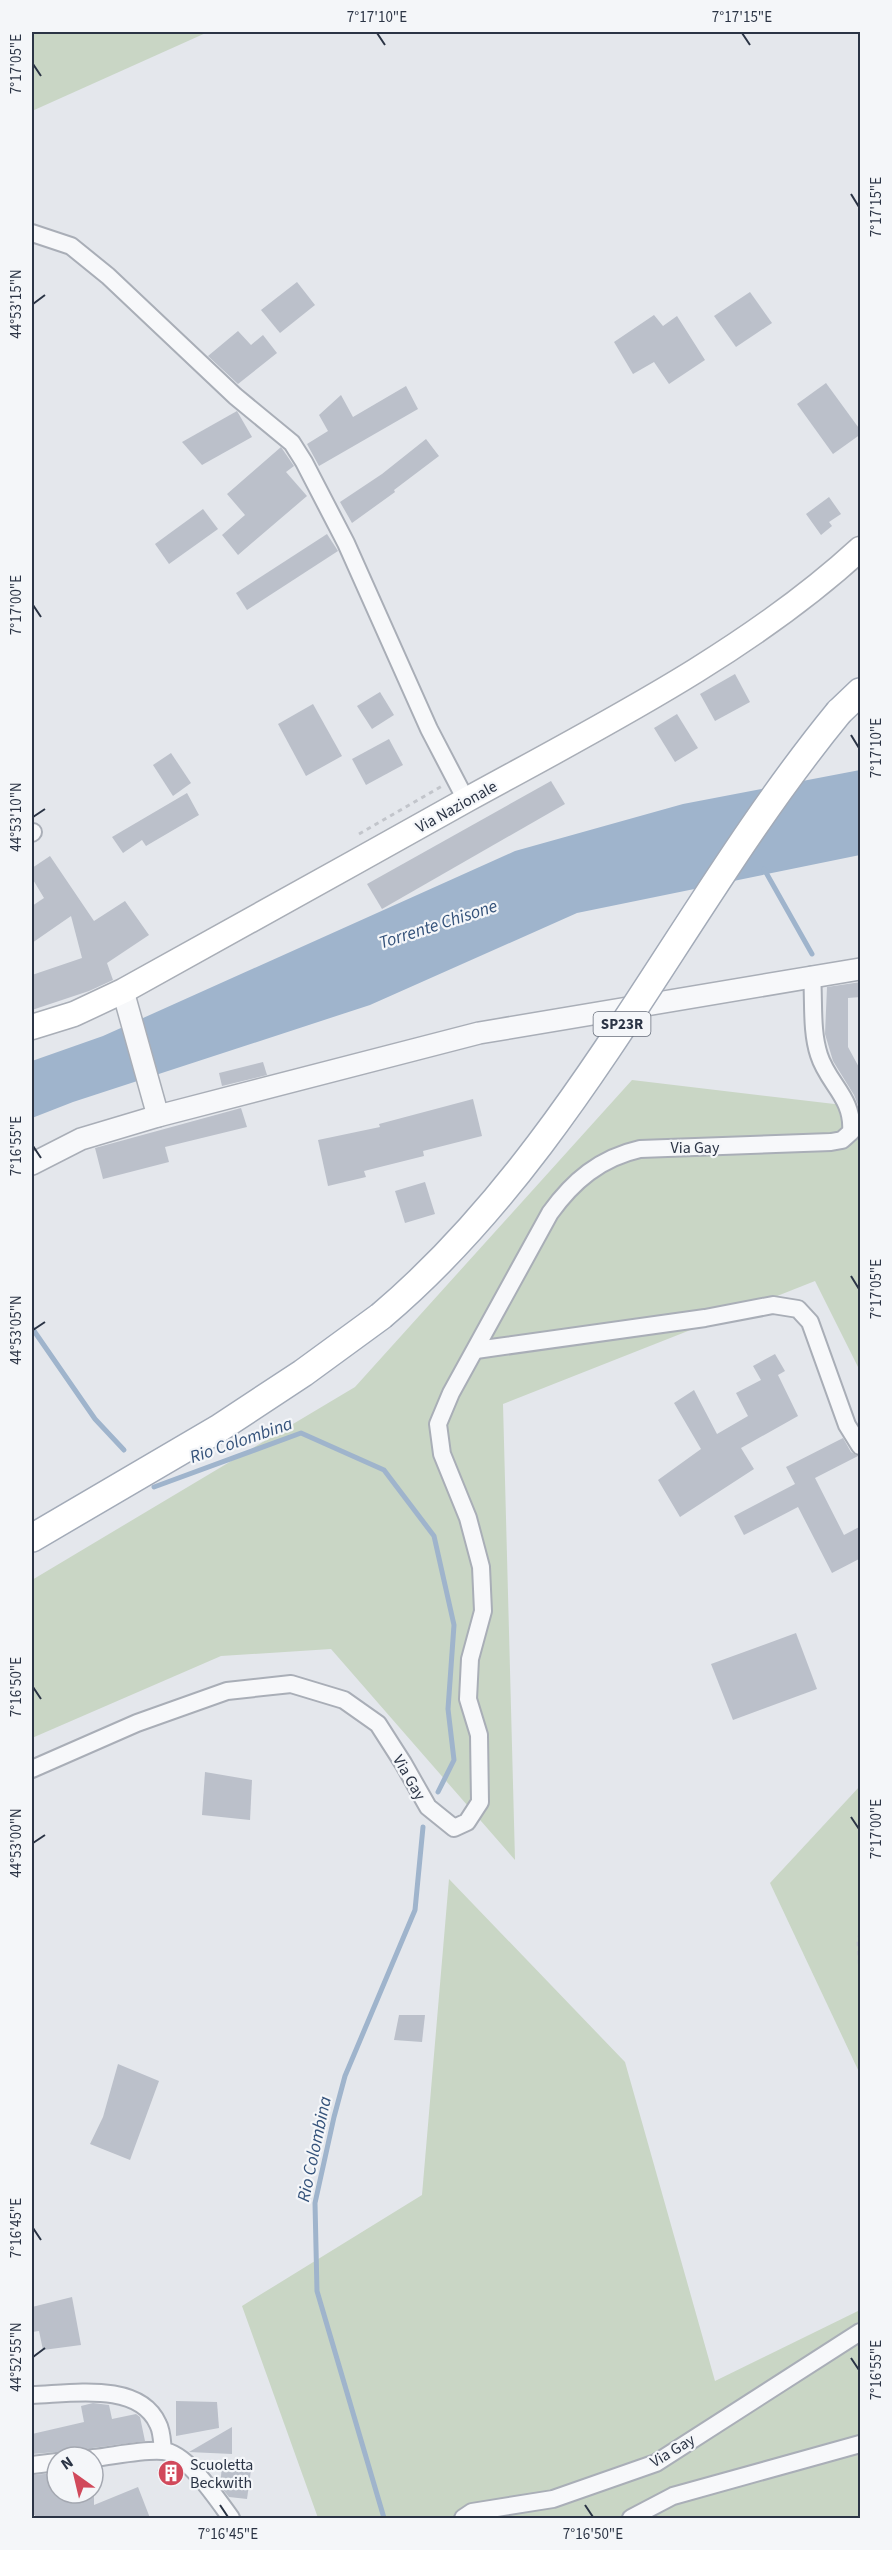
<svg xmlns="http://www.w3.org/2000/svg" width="892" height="2550" viewBox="0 0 892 2550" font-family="'Source Sans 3',sans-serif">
<rect width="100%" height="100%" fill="#e4e7ec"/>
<g fill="#c9d6c5">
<path d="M32,32H208L32,111Z"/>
<path d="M632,1080L860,1107V1371L815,1281L503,1404L515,1860L331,1649L221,1656L32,1738V1580L355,1387Z"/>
<path d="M860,1786V2074L770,1883Z"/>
<path d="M449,1879L625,2062L715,2381L860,2310V2518H318L242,2306L422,2195Z"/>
</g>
<path fill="#9fb4cc" d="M860,770V855L577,913L370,1005L73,1102L32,1118V1061L103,1036L515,851L683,804Z"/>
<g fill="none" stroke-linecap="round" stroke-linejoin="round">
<g stroke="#9fb4cc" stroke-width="5">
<path d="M764,869L812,954"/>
<path d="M32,1328L95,1419L124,1450"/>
<path d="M154,1487L301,1433L384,1470L434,1536L454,1625L448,1709L454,1760L438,1792"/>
<path d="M384,2518L317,2291L315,2203L334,2117L345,2076L415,1910L423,1827"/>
</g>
</g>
<g fill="#bbc0ca">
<path d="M297,282L315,305L280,333L261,310Z"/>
<path d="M750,292L772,323L736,347L714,316Z"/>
<path d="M654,315L663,326L677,316L705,360L669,384L654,362L633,374L614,342Z"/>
<path d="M238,331L251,345L263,335L277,353L238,384L208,356Z"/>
<path d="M826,383L861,431V434L833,454L797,404Z"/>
<path d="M406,386L418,409L319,466L307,444L328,431L319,415L341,395L353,417Z"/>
<path d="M237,411L252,437L202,465L182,442Z"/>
<path d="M426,439L439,456L394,490L395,492L352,523L340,502L382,474Z"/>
<path d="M281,447L294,466L286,472L307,496L238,555L222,535L245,515L227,494Z"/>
<path d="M829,497L841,514L829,522L832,526L821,535L806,514Z"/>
<path d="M203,509L218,529L169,564L155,544Z"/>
<path d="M327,534L338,551L247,610L236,593Z"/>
<path d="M735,674L750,702L715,721L700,694Z"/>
<path d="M380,692L394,715L372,729L357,706Z"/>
<path d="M313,704L342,756L306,776L278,724Z"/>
<path d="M677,714L698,748L675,762L654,728Z"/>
<path d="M389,739L403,765L366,785L352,759Z"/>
<path d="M171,753L191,783L173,796L153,765Z"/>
<path d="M551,781L565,804L382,909L367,884Z"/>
<path d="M187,793L199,815L146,846L142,840L123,853L112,837Z"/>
<path d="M50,856L94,921L125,901L149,935L107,963L113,980L89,991L32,1010V975L82,958L71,916L32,943V906L44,898L32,878V868Z"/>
<path d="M861,982V997L848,998V1047L861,1071V1113L854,1095L833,1061L825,1034L827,987Z"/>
<path d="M263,1062L267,1075L222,1086L219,1073Z"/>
<path d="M473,1099L482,1136L423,1151L424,1156L364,1171L366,1177L328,1186L318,1140L380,1127L379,1124Z"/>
<path d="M241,1108L247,1127L165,1147L169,1162L103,1179L95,1148Z"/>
<path d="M425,1182L435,1214L405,1223L395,1191Z"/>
<path d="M775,1354L785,1371L778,1375L798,1416L741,1448L754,1469L680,1517L658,1480L701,1449L674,1403L694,1390L717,1434L748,1416L736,1393L761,1380L753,1366Z"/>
<path d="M843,1438L851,1452L858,1456L815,1478L844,1535L861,1526V1558L832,1573L798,1507L744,1535L734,1516L795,1484L786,1467Z"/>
<path d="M796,1633L817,1689L733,1720L711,1664Z"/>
<path d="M205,1772L252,1780L250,1820L202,1815Z"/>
<path d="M399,2015H425L422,2042L394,2040Z"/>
<path d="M118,2064L159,2081L130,2160L90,2144L103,2117Z"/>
<path d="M72,2297L81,2345L43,2350L39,2331L32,2332V2307Z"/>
<path d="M176,2401L217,2402L219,2428L176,2436Z"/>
<path d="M93,2403L109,2405L112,2419L136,2414L140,2417L145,2441L92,2448L85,2452L65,2455L56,2452L32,2454V2434L84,2422L81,2406Z"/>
<path d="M232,2427V2454L189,2452Z"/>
<path d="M168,2464L184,2475L165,2485L157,2470Z"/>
<path d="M222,2466L251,2470L247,2499L229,2497L220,2486Z"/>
<path d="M57,2473V2493H94V2505L138,2487L150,2518H35V2515H32V2475Z"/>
</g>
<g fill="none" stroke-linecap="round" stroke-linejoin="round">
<defs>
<g id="minor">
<path d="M32,233L71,246L108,276L235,396L292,443L304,462L346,543L429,729L466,800"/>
<path d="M32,833L33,832"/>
<path d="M476,1350L705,1318L773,1305L798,1309L810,1322L847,1425L860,1446"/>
<path d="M32,1769L137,1723L227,1691L291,1684L344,1700L378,1724L403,1763L428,1807L454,1828L467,1822L480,1802L479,1735L468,1699L470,1659L483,1611L481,1567L468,1518L442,1454L438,1424L451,1393L550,1213C573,1181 600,1158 640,1149L831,1142L842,1140L851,1132C854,1098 828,1084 819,1055C811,1031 814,1001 812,975"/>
<path d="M32,2395C70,2394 139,2381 158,2424C162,2431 162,2442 163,2451"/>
<path d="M93,2458C113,2456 144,2449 163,2451C187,2453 217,2499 231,2518"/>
<path d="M32,2465L57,2462"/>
<path d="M463,2518L472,2512L553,2499L656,2463L860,2332"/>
<path d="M631,2518L673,2496L860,2444"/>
</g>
<g id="tertiary">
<path d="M123,991L158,1116"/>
<path d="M32,1164L81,1139L158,1116L479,1033L860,969"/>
</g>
<path id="secondary" d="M32,1027L74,1014L123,991C238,928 353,863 468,799C601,726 748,652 860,549"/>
<g id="primary">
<path d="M839,712L860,692"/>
<path d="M32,1538L218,1429L303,1373L381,1316"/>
</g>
</defs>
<use href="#minor" stroke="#a9aeb7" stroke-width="20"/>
<use href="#tertiary" stroke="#a9aeb7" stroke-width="24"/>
<use href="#secondary" stroke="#a9aeb7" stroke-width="27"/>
<use href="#primary" stroke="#a3abb8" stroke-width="30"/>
<g stroke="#c2c5cb" stroke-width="3" stroke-dasharray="4.5 4.5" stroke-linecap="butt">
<path d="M359,834L442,786"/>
<path d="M860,1933L858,1941L860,1977"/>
</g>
<use href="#minor" stroke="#f7f8fa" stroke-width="16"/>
<use href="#tertiary" stroke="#f7f8fa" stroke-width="21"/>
<use href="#secondary" stroke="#fff" stroke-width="24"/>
<use href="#primary" stroke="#fff" stroke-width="27"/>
<defs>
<path id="primary-bridge" d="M381,1316C576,1151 679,907 839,712"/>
</defs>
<use href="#primary-bridge" stroke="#a3abb8" stroke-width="30" stroke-linecap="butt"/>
<use href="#primary-bridge" stroke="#fff" stroke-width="27"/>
</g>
<path fill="none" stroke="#2b3445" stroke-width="2" d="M377,33L385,45M742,33L750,45M33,64L41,76M851,194L859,207M33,304L45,295M33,605L41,617M851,735L859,748M33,817L45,809M33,1146L41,1158M851,1276L859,1289M33,1330L45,1322M33,1687L41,1699M851,1817L859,1829M33,1843L45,1835M33,2228L41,2240M33,2357L45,2348M851,2358L859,2370M220,2505L228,2517M585,2505L593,2517"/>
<defs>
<symbol id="building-disc" viewBox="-11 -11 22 22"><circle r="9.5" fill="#d1495b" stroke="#f4f6f9"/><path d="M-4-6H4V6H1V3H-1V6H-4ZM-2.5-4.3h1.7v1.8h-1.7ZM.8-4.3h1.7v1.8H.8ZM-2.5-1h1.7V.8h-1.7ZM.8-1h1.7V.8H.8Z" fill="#fff"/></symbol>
</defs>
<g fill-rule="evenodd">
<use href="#building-disc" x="156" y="2458" width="30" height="30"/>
</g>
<g text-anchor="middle" stroke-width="4.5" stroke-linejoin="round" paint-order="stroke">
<rect fill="#f4f6f9" stroke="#676e7b" stroke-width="1.5" x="593.5" y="1012" width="57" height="24" rx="4.5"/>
<g font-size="15" font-weight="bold" fill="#2b3445">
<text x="622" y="1029">SP23R</text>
</g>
<g font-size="16" fill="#2b3445" stroke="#f4f6f9">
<text transform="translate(456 806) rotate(-29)" y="6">Via Nazionale</text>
<text x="695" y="1153">Via Gay</text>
<text transform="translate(410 1777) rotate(60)" y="6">Via Gay</text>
<text transform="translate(672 2450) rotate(-31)" y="6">Via Gay</text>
</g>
<g font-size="16" fill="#2b3445" stroke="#f4f6f9" text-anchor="start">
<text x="190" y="2470">Scuoletta<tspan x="190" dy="18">Beckwith</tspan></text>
</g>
<g font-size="18" font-style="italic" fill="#34527a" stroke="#f4f6f9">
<text transform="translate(438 924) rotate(-18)" y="6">Torrente Chisone</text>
<text transform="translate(241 1440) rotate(-19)" y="6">Rio Colombina</text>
<text transform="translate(314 2149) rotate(-78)" y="6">Rio Colombina</text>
</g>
</g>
<rect width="892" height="2550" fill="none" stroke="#f4f6f9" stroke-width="66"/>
<g transform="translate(75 2475) rotate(326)"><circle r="28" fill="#f4f6f9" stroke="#a4a8b1" stroke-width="1.5"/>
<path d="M0-4.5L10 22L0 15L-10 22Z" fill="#d1495b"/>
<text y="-9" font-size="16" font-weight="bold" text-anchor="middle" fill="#2b3445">N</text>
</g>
<rect x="33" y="33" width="826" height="2484" fill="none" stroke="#2b3445" stroke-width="2"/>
<g font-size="15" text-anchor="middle" fill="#2b3445">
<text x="377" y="22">7°17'10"E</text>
<text x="742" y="22">7°17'15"E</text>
<text transform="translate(16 64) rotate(-90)" y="5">7°17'05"E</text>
<text transform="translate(876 207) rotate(-90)" y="5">7°17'15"E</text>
<text transform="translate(16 304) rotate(-90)" y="5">44°53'15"N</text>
<text transform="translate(16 605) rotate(-90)" y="5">7°17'00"E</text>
<text transform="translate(876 748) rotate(-90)" y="5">7°17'10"E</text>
<text transform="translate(16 817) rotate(-90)" y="5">44°53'10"N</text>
<text transform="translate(16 1146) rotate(-90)" y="5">7°16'55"E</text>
<text transform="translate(876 1289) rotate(-90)" y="5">7°17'05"E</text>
<text transform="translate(16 1330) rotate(-90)" y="5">44°53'05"N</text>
<text transform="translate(16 1687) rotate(-90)" y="5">7°16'50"E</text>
<text transform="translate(876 1829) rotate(-90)" y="5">7°17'00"E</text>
<text transform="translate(16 1843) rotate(-90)" y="5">44°53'00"N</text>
<text transform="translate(16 2228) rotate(-90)" y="5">7°16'45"E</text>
<text transform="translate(16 2357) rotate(-90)" y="5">44°52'55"N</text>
<text transform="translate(876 2370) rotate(-90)" y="5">7°16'55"E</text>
<text x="228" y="2539">7°16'45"E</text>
<text x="593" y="2539">7°16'50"E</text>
</g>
</svg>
